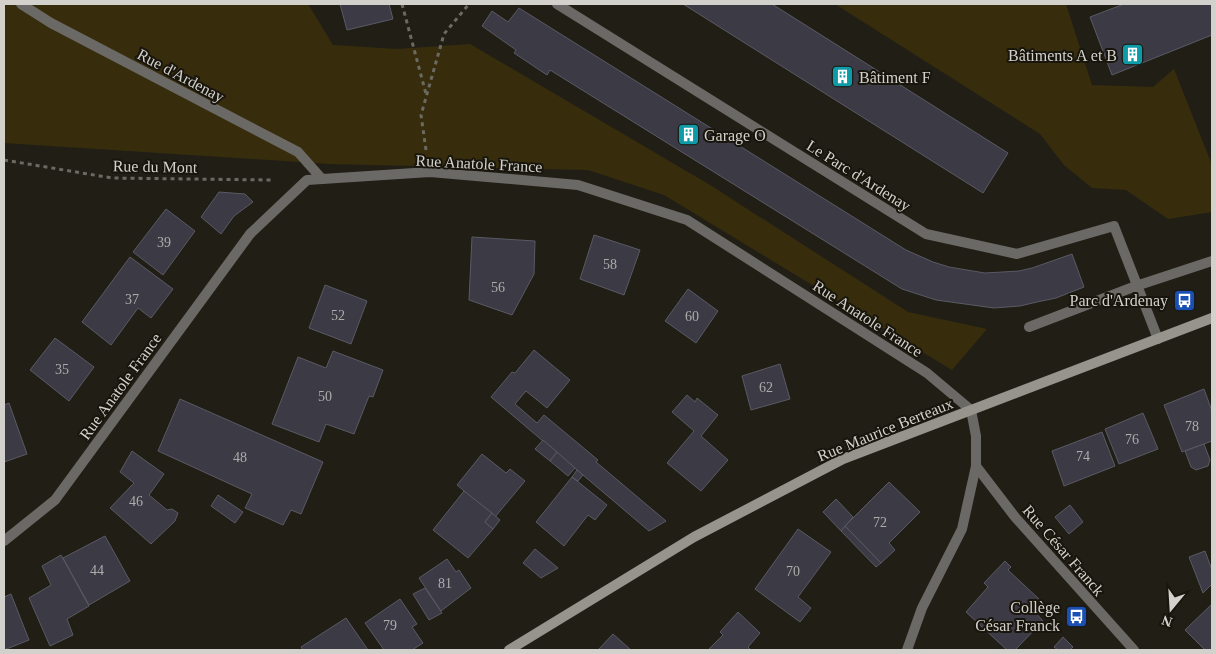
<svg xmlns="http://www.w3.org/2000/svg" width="1216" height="654" viewBox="0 0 1216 654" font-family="'Times New Roman',serif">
<rect width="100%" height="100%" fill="#211e16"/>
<g fill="#372d0d">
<path d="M4,4H308L333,45L397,49L470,44L710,185L908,312L987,329L952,370L664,195L588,170L330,164L4,143Z"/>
<path d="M835,4H1066L1092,85L1153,87L1174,69L1212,165V212L1168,219L1126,190L1092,188L1064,165L1040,134Z"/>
</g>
<g fill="#3c3b45" stroke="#5a5a64">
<path d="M340,4H389L393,19L347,30Z"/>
<path d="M683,4H772L1008,153L983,193Z"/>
<path d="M1124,4H1212V35L1112,75L1090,17Z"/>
<path d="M519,8L906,250L933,262L949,267L985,273L1019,271L1032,268L1072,254L1084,287L1056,298L1037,302L1020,306L994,308L936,300L902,289L550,70L547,75L514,53L516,50L482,26L492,11L508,22Z"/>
<path d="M219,192L245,194L253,202L234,216L221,234L201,217Z"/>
<path d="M166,209L195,231L163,275L133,252Z"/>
<path d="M594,235L640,250L624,295L580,279Z"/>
<path d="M472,237L535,241L534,274L512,315L469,300Z"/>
<path d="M130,257L173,289L151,318L138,308L111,345L82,322Z"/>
<path d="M325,285L367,301L351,344L309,328Z"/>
<path d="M688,289L718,311L696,343L665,321Z"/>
<path d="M55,338L94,367L69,401L30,370Z"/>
<path d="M534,350L570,380L547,408L526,391L515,404L537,423L544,415L598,460L596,462L666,521L649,531L491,397L512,372L515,373Z"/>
<path d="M333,351L383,370L373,397L369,396L354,434L326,424L319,442L272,424L298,357L326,368Z"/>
<path d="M780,364L790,399L751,410L742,376Z"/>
<path d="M1204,389L1212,411V441L1182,452L1164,405Z"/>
<path d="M687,395L695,402L697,398L718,415L701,436L728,460L701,491L667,463L694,431L672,412Z"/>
<path d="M180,399L323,462L301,514L291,510L283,525L245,508L252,494L158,451Z"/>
<path d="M9,403L27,454L4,462V405Z"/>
<path d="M1143,413L1158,449L1119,464L1105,429Z"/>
<path d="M1102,432L1115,466L1064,486L1052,451Z"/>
<path d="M543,440L557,452L550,461L535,449Z"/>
<path d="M1204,444L1210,460L1208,466L1196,470L1191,467L1185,451Z"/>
<path d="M132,451L164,474L149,495L167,510L172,509L178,513L175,521L151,544L110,508L134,483L120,472Z"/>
<path d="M557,452L575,468L568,476L550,461Z"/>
<path d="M482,454L506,473L510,469L525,481L495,517L457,485Z"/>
<path d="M577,470L583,475L578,481L572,477Z"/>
<path d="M572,477L607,505L595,520L588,515L564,546L536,522Z"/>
<path d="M889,482L920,512L889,543L895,550L881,563L845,526Z"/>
<path d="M464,491L492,513L485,522L493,529L468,558L433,530Z"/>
<path d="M218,495L243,512L235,523L211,506Z"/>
<path d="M836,499L853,517L841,531L823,512Z"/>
<path d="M1070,505L1083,522L1069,534L1055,517Z"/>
<path d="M492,513L500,520L493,529L485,522Z"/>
<path d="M845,526L881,563L876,567L841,531Z"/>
<path d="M798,529L831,552L798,597L811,608L800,622L755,589Z"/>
<path d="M105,536L130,581L89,605L63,558Z"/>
<path d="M535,549L558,568L541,578L523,563Z"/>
<path d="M1205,551L1212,570V584L1203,593L1189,557Z"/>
<path d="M61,555L89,606L67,619L73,635L50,646L29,598L51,585L42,566Z"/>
<path d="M447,559L456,572L459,570L471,588L441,611L419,578Z"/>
<path d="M1005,561L1011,567L1008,570L1040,600L1032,609L1043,621L1015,650H1007L966,612L988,587L984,583Z"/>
<path d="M425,588L442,613L429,620L413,594Z"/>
<path d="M11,594L29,640L4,650V597Z"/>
<path d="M400,599L417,624L412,627L423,643L412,650H384L365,623Z"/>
<path d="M1212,604V650H1205L1185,630Z"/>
<path d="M738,612L760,633L748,647L751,650H708L723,635L720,632Z"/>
<path d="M346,618L368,650H303L301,647Z"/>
<path d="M613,634L631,650H598Z"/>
<path d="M1063,637L1073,647L1070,650H1058L1054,647Z"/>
</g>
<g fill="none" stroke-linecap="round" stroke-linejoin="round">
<g stroke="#6c6962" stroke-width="3" stroke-dasharray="4 4" stroke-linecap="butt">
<path d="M402,4L426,94"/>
<path d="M426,150L421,115L444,34L469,4"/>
<path d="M4,160L112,178L272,180"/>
</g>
<g stroke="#6b6965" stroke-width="10">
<path d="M557,4L926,234L1017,254L1114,226L1158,339"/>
<path d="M1029,327L1136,286L1212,261"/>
</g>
<g stroke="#6b6965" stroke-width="10">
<path d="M21,4L51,23L298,152L322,179"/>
<path d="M976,466L1015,517L1134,650"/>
<path d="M4,541L55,500L250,234L307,180L430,172L578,185L687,220L927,373L971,410L976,436V466L962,529L922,608L907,650"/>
</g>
<path stroke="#97948d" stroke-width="10" d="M509,650L694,537L843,459L1212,318"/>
</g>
<defs>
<symbol id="building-square" viewBox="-11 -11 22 22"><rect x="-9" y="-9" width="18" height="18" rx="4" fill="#0f9aa8" stroke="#18150d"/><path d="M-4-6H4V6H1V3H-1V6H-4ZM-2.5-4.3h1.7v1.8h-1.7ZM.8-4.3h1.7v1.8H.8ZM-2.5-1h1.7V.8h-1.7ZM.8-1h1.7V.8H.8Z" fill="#fff"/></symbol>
<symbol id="bus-square" viewBox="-11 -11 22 22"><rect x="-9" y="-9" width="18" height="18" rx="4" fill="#1a4fb4" stroke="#18150d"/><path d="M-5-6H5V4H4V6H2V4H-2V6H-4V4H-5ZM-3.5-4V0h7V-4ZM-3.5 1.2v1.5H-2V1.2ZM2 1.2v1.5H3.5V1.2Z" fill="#fff"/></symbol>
</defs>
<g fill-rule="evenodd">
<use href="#building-square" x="1120" y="42" width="25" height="25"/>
<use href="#building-square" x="830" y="64" width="25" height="25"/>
<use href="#building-square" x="676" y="122" width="25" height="25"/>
<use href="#bus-square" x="1172" y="288" width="25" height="25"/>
<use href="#bus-square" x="1064" y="604" width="25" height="25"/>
</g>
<g text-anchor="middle" stroke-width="4" stroke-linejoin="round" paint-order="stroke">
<g font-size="14" fill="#adacaa">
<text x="164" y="247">39</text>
<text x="610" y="269">58</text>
<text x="498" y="292">56</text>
<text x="132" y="304">37</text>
<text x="338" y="320">52</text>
<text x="692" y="321">60</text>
<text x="62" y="374">35</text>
<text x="766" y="392">62</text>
<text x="325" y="401">50</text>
<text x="1192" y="431">78</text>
<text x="1132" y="444">76</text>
<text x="1083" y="461">74</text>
<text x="240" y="462">48</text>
<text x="136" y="506">46</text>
<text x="880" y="527">72</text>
<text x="97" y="575">44</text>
<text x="793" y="576">70</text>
<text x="445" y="588">81</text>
<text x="390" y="630">79</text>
</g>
<g font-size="16" fill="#d3d1cb" stroke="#18150d" text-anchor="end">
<text x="1117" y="61">Bâtiments A et B</text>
<text x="859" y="83" text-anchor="start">Bâtiment F</text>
<text x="704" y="141" text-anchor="start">Garage O</text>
<text x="1168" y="306">Parc d'Ardenay</text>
<text x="1060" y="613">Collège<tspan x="1060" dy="18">César Franck</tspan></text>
</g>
<g font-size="16" fill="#d3d1cb" stroke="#18150d">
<text transform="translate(181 75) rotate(28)" y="6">Rue d'Ardenay</text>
<text transform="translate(479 163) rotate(3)" y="6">Rue Anatole France</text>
<text transform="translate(155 166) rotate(1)" y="6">Rue du Mont</text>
<text transform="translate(859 175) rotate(32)" y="6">Le Parc d'Ardenay</text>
<text transform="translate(868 318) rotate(33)" y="6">Rue Anatole France</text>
<text transform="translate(120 386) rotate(-54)" y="6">Rue Anatole France</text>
<text transform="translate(885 429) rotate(-22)" y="6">Rue Maurice Berteaux</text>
<text transform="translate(1064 550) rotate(49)" y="6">Rue César Franck</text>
</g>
</g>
<rect width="1216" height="654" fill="none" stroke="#d3d1cb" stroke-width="10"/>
<g transform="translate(1171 609) rotate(198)" stroke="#18150d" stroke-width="4" paint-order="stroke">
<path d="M0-4L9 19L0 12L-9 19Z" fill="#d3d1cb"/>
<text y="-8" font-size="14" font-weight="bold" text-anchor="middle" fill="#d3d1cb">N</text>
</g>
</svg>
